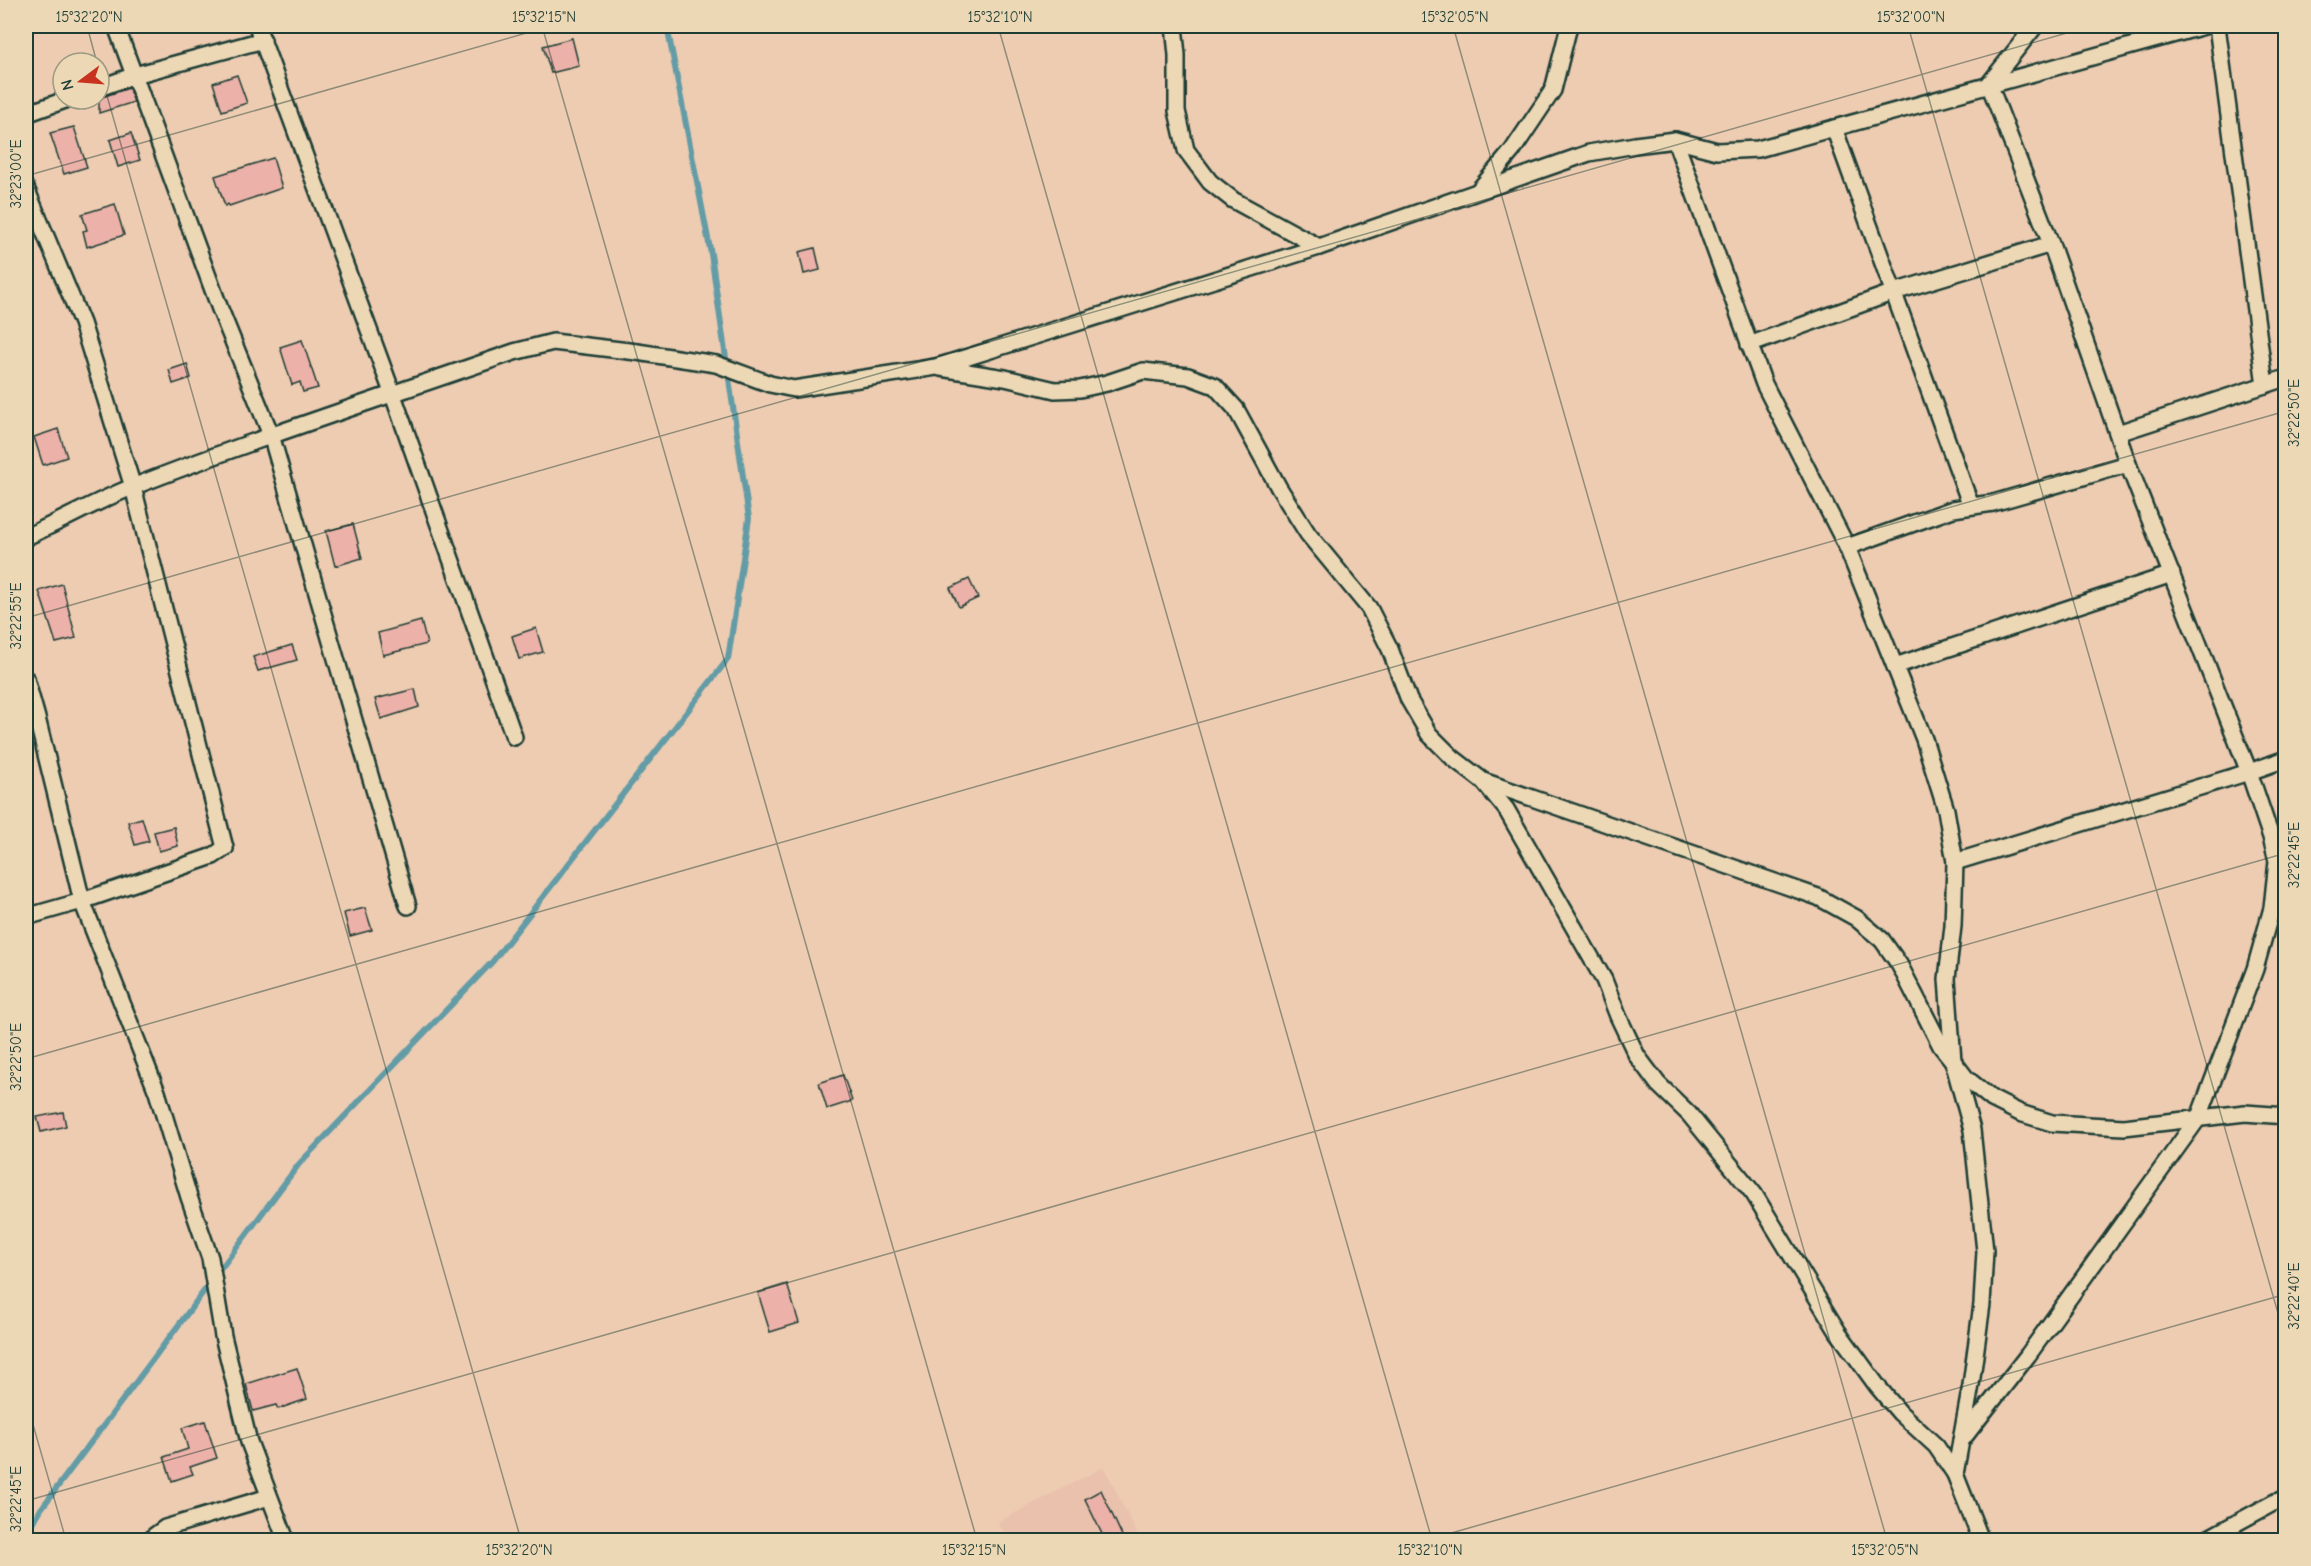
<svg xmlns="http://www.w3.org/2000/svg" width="2311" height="1566" viewBox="0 0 2311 1566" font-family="'Comic Neue',sans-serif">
<rect width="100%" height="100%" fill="#edccb2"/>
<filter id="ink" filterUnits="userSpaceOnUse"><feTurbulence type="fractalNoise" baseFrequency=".0167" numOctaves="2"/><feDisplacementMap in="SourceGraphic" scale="12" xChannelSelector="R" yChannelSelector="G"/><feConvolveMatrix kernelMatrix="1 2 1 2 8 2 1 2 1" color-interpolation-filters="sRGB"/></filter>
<g filter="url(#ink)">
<path fill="#e9c1ad" d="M1104,1467L1140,1540H1008L998,1522Z"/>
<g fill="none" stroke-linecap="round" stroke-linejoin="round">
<path stroke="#639ca6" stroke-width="6" d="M26,1535L41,1509L299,1164L493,961L728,659L749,518L711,254L667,26"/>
</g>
<g fill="#ecb1a8" stroke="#1f3d34" stroke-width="1.5">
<path d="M572,38L579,66L551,73L543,46Z"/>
<path d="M237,75L247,103L222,111L213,83Z"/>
<path d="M129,88L134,102L99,113V98Z"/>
<path d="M74,127L87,167L64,174L50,133Z"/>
<path d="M131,133L140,160L118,167L110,140Z"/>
<path d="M273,158L282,188L229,206L228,204L225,206L215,176Z"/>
<path d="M115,204L124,235L87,247L83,231L87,230L82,214Z"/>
<path d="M815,248L820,270L804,274L799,252Z"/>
<path d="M302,340L318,388L303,392L300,382L292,385L280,347Z"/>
<path d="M187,364L191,378L173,384L169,370Z"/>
<path d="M58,429L67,457L43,465L34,437Z"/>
<path d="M353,524L362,558L335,566L326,531Z"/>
<path d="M969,579L978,598L959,607L950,588Z"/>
<path d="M62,584L76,638L56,643L39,591Z"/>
<path d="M421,621L427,644L383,655L378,633Z"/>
<path d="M536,628L543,652L519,659L512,636Z"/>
<path d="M292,645L297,660L258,671L253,657Z"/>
<path d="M415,689L419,707L381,719L375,699Z"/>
<path d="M142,818L149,841L135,845L128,822Z"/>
<path d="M174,827L178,846L159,851L154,832Z"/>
<path d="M365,908L372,930L350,936L344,913Z"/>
<path d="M843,1075L852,1101L827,1109L819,1083Z"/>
<path d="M63,1112L66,1126L41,1132L37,1117Z"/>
<path d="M787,1284L799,1323L770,1332L758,1293Z"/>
<path d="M297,1368L307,1399L278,1409L276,1405L253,1411L246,1384Z"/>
<path d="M205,1421L217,1458L190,1467L193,1474L172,1481L164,1457L188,1449L182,1428Z"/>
<path d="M1101,1490L1124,1540H1105L1085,1499Z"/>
</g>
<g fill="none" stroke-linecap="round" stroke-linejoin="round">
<defs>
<g id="street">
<path d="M116,26L220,309L271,435L408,906"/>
<path d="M257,26L393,395L514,737"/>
<path d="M1174,26L1177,55V111L1186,150L1210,182L1233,200L1319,247"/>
<path d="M2217,26L2265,385"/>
<path d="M99,88L135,75L263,40"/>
<path d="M26,114L68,99"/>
<path d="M1834,128L1971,506"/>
<path d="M1675,140L1764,384L1847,547L1924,739L1946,810L1955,862L1953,926L1947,979L1953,1061L1972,1130L1985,1251L1982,1304L1971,1385L1955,1474"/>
<path d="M26,188L82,323L133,487L225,848L213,856L82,901L26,917"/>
<path d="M1479,190L1512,151L1553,90L1569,26"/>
<path d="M1749,345L1894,292L2051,244"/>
<path d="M941,368L1005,378L1055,390L1080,389L1107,383L1143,371L1188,376L1215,386L1236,409L1279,488L1308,534L1369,608L1390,649L1409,700L1429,734L1453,758L1483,781L1506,809L1604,980L1618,1016L1637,1056L1658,1084L1689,1114L1754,1194L1838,1332L1878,1387L1900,1413L1936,1446L1955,1474L1981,1540"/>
<path d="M2118,433L2286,378"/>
<path d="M26,539L28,536C64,520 98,500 135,486C260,437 388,396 514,352L553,342L637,352L716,364L770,384L794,389L936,367L1319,247L1589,153L1635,145L1675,140L1717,151L1758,149L2204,26"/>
<path d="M1847,547L1953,509L1993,503L2128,464"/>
<path d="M1895,666L2172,574"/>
<path d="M26,679L37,718L82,901L157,1092L189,1197L210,1258L223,1336L249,1442L286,1540"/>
<path d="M1483,781L1818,897L1856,918L1882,940L1899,964L1941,1046L1953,1061L1966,1078L1992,1099L2020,1113L2052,1123L2124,1127L2245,1113L2286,1116"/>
<path d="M1955,862L2249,772L2286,759"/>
<path d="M1961,1441L2028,1355L2199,1117L2255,969L2272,908L2277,861L2271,837L2249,772L2128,464L2051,244L1989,84L2035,26"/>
<path d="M152,1540L154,1536L165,1528L269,1497"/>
<path d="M2205,1540L2275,1502L2286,1499"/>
</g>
</defs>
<use href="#street" stroke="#1f3d34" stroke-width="20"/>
<use href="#street" stroke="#edd8b6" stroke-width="15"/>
</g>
</g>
<path fill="none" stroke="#1f3d34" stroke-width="1.5" stroke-opacity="0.45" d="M87,26L97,63M542,26L977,1540M998,26L1432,1540M1453,26L1887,1540M1908,26L2286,1341M99,68L521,1540M26,176L551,26M26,618L2091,26M26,1059L2286,411M26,1400L66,1540M26,1501L2286,853M1427,1540L2286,1294"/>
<rect width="2311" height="1566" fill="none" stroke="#edd8b6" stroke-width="66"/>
<g transform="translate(81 81) rotate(254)"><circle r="28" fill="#edd8b6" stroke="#9b9a82" stroke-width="1.5"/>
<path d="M0-4.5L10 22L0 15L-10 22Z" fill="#c8321e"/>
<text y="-9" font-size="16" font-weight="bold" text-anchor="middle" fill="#1f3d34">N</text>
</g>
<rect x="33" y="33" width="2245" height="1500" fill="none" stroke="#1f3d34" stroke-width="2"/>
<g font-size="15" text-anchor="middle" fill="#1f3d34">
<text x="89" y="22">15°32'20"N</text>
<text x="544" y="22">15°32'15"N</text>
<text x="1000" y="22">15°32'10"N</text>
<text x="1455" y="22">15°32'05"N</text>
<text x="1911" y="22">15°32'00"N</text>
<text transform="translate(16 174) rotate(-90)" y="5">32°23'00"E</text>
<text transform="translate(2294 413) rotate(-90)" y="5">32°22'50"E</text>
<text transform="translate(16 616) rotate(-90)" y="5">32°22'55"E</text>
<text transform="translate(2294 855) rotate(-90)" y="5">32°22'45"E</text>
<text transform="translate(16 1057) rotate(-90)" y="5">32°22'50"E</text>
<text transform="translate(2294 1296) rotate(-90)" y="5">32°22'40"E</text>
<text transform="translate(16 1499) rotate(-90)" y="5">32°22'45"E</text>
<text x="519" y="1555">15°32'20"N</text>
<text x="974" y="1555">15°32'15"N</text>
<text x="1430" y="1555">15°32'10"N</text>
<text x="1885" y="1555">15°32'05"N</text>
</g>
</svg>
